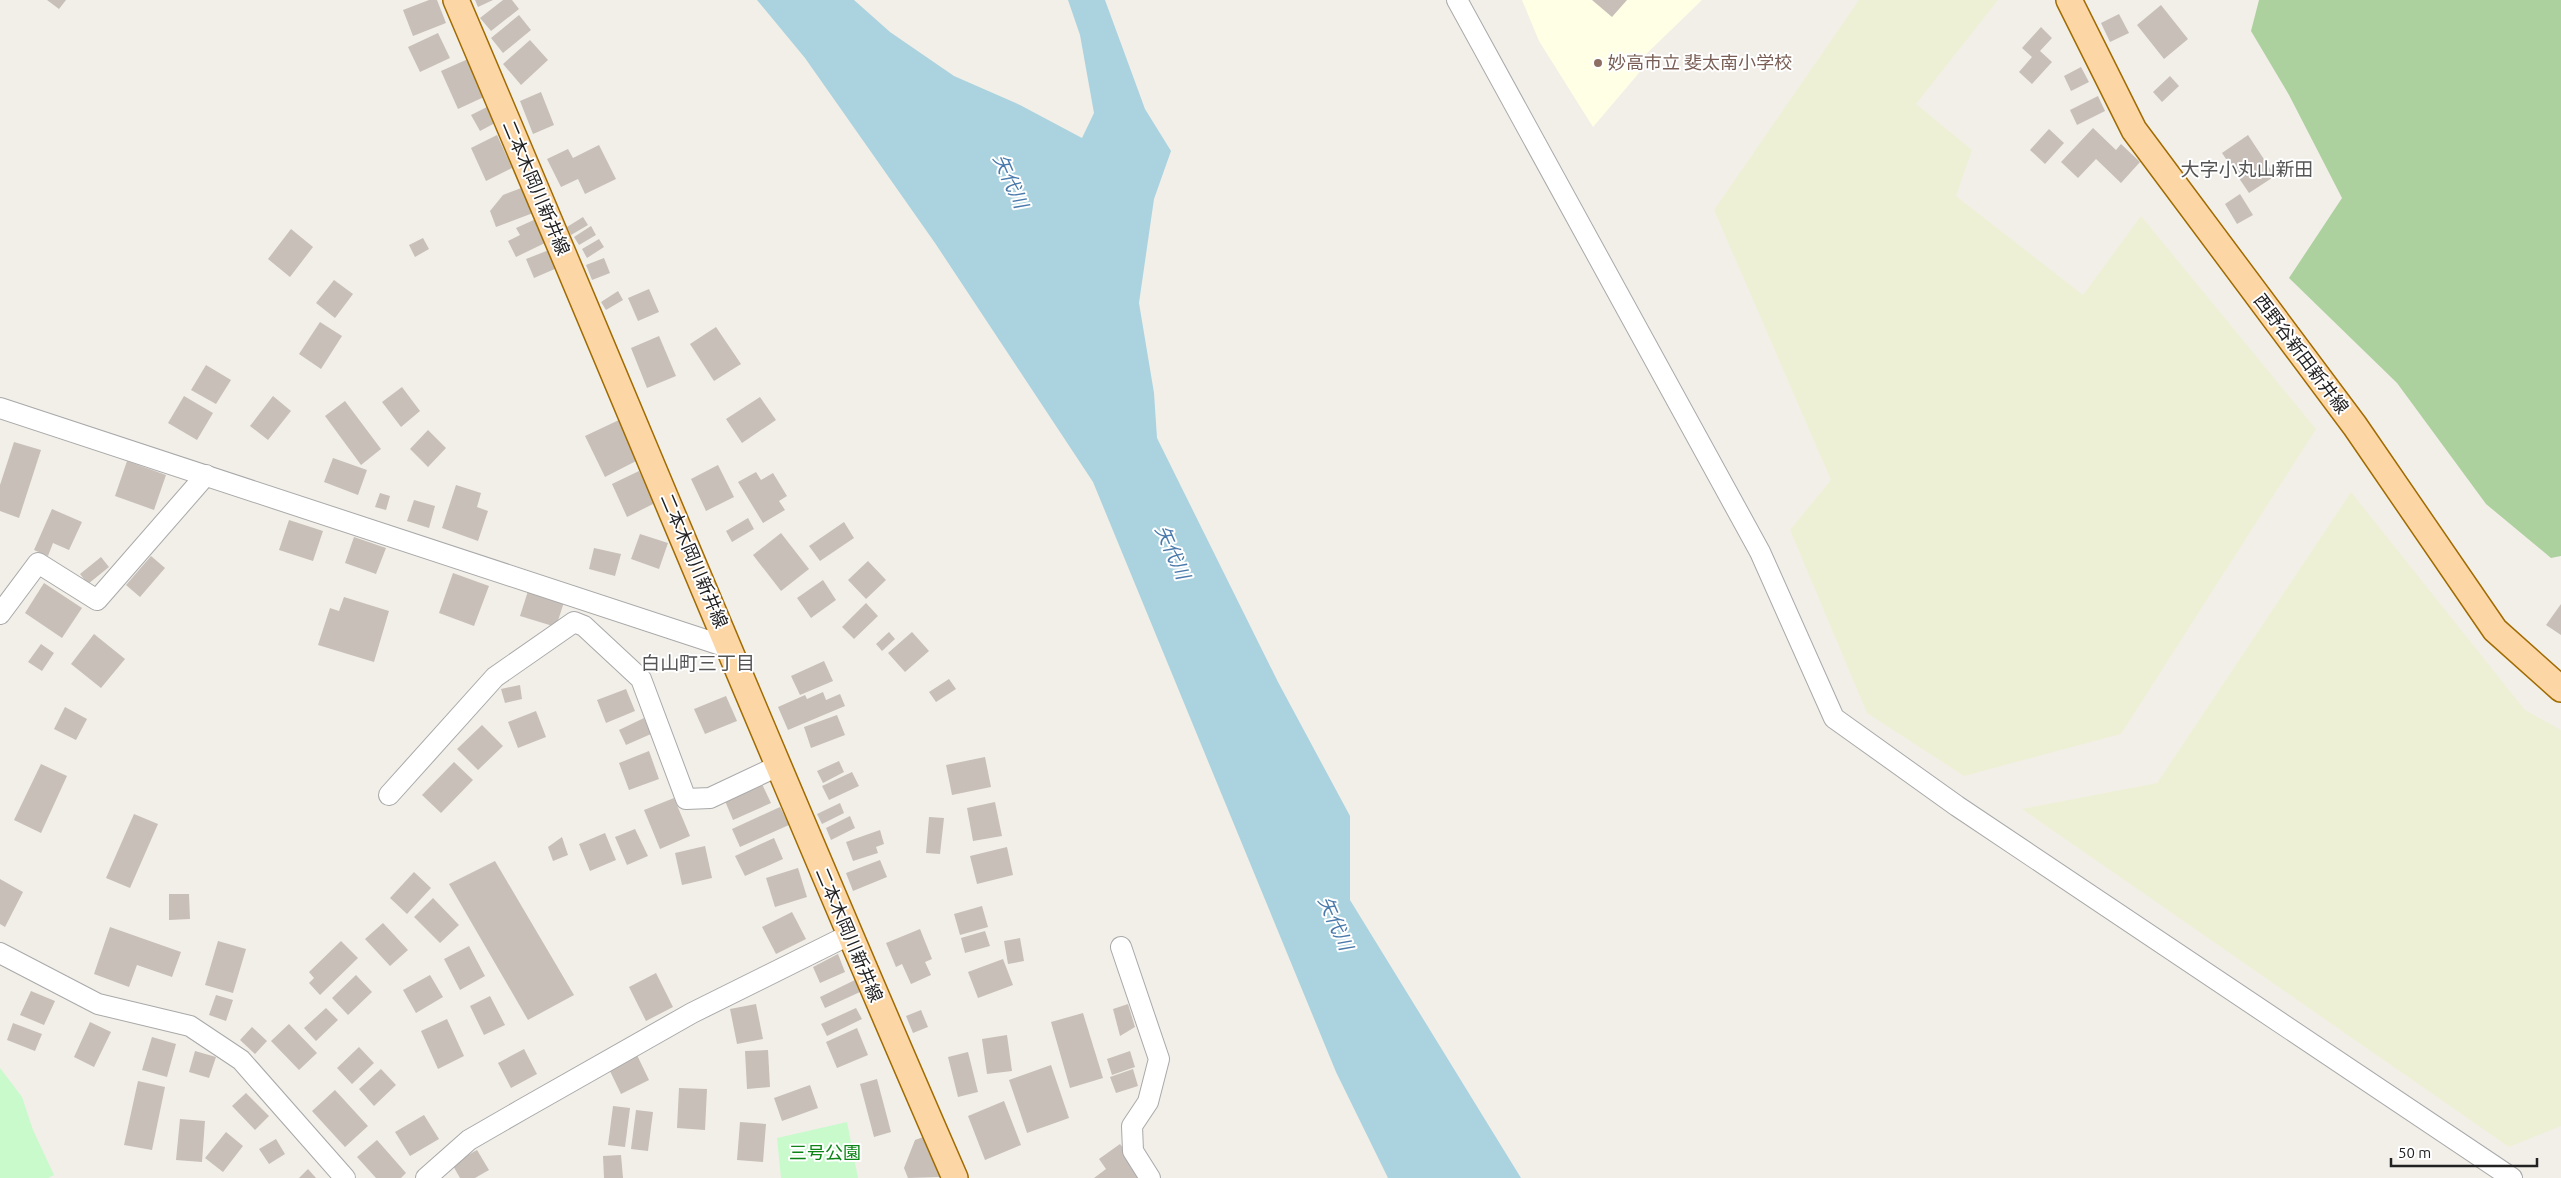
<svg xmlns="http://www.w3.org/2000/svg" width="2561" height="1178" viewBox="0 0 2561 1178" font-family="Ubuntu,'Noto Sans JP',sans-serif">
<rect width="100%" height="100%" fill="#f2efe9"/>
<path fill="#ffffe5" d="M1522,0H1702L1640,60L1644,67L1593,127L1539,41Z"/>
<g fill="#eef0d5">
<path d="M1859,0H1998L1916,104L1972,150L1956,196L2083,295L2141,216L2316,429L2121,734L1964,776L1867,713L1790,530L1831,480L1714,210Z"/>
<path d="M2351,492L2525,710L2561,730V1126L2509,1147L2022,809L2157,783Z"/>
</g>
<path fill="#add19e" d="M2259,0H2561V556L2551,558L2486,504L2397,383L2289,278L2342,198L2289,95L2251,31Z"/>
<g fill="#c8facc">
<path d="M0,1068L22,1097L33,1130L54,1175L48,1178H0Z"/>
<path d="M847,1122L858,1178H781L777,1138Z"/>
</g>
<path fill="#aad3df" d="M757,0H854L890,32L954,76L1020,105L1082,138L1094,113L1080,35L1068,0H1105L1145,109L1171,151L1154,199L1139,303L1154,393L1157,438L1278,682L1350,816V900L1521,1178H1388L1336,1072L1093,482L935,243L805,58Z"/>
<g fill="#c7bfb8">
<path d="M47,0H66L59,9Z"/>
<path d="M429,0H437L446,23L413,36L403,10Z"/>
<path d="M475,0H493L478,7Z"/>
<path d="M503,0H512L519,9L491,31L480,18Z"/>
<path d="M1592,0H1627L1612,17Z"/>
<path d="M2161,5L2188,39L2164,59L2137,25Z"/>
<path d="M2119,14L2129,33L2110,42L2101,23Z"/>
<path d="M519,15L531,30L503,53L491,38Z"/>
<path d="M2041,27L2052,38L2040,51L2052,62L2032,84L2019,72L2032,57L2022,48Z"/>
<path d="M438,33L450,58L420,72L408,47Z"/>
<path d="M530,40L548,60L521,85L503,64Z"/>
<path d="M468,59L484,97L458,109L441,71Z"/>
<path d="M2081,67L2089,82L2071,91L2064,76Z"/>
<path d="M2170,76L2179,86L2162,102L2153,92Z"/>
<path d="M541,92L554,125L533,134L520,101Z"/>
<path d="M2098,96L2105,111L2077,125L2070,110Z"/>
<path d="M487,107L495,123L480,131L471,115Z"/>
<path d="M2093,128L2116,150L2121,144L2140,162L2121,183L2096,159L2078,178L2061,162Z"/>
<path d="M2049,129L2064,143L2045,164L2030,150Z"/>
<path d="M497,135L512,168L486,181L471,148Z"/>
<path d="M2248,135L2275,176L2249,193L2222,153Z"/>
<path d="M599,145L616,179L585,194L578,179L561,187L547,159L568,149L573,158Z"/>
<path d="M524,187L533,213L496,227L490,211L503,195Z"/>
<path d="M2240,194L2253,215L2237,224L2225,204Z"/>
<path d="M583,217L588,225L571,235L567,227Z"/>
<path d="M536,219L547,242L516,257L508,241L520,235L516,228Z"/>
<path d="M591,226L596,235L579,245L574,237Z"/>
<path d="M291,229L313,247L290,277L268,259Z"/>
<path d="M423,238L429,249L415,257L409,245Z"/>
<path d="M599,239L604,247L587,258L582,249Z"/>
<path d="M549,250L557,268L534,278L526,259Z"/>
<path d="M604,258L610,273L592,280L586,265Z"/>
<path d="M334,280L353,294L335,318L316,303Z"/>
<path d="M649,289L659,312L638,321L628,298Z"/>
<path d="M618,291L623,300L606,310L601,302Z"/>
<path d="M320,322L342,336L321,369L299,354Z"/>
<path d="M716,327L741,364L714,381L690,344Z"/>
<path d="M659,336L676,376L647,388L631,348Z"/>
<path d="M206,365L231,380L216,404L191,390Z"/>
<path d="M402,387L420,411L401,427L382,402Z"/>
<path d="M184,396L213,413L197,440L168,423Z"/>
<path d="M273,396L291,411L268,440L250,426Z"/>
<path d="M760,397L776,420L742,443L726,419Z"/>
<path d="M345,401L381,449L361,465L325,416Z"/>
<path d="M619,420L638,460L605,477L585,436Z"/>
<path d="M428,430L446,448L428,467L410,449Z"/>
<path d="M14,442L41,450L19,518L0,511V485Z"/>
<path d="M333,458L367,470L358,495L324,482Z"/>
<path d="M127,461L166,475L154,510L115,496Z"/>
<path d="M718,465L734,497L706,511L691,479Z"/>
<path d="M639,471L655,503L627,517L612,484Z"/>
<path d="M756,472L761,480L773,473L787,496L779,501L785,510L763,523L738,482Z"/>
<path d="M456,485L481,493L477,507L488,511L478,541L442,528Z"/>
<path d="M380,493L390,496L386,510L375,507Z"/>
<path d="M414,500L435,506L429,528L407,521Z"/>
<path d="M52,509L82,522L69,550L53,543L48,556L34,550Z"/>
<path d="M748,518L754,529L732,542L726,531Z"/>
<path d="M289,520L323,531L313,561L279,550Z"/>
<path d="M844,522L854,538L820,561L809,546Z"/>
<path d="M781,533L809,569L781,591L753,555Z"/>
<path d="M640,534L668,543L659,569L631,559Z"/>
<path d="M354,537L386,548L376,574L345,563Z"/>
<path d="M594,548L621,554L615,576L589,569Z"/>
<path d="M151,556L165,568L140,597L126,585Z"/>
<path d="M101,557L109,567L88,584L80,574Z"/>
<path d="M868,561L886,580L866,599L848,580Z"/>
<path d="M453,573L489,586L474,626L439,613Z"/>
<path d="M823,580L836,600L811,618L797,598Z"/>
<path d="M44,583L82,608L62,638L25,613Z"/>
<path d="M528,591L564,602L556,627L520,616Z"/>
<path d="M344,597L389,611L374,662L318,645L330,608L339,611Z"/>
<path d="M866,603L878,616L854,639L842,627Z"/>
<path d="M2561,604V635L2546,625Z"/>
<path d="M889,632L895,639L882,651L876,644Z"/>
<path d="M912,632L929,651L905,672L888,653Z"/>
<path d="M94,634L125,659L101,688L71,664Z"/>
<path d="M41,644L54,653L42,671L28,662Z"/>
<path d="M824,661L833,681L800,695L791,676Z"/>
<path d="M949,679L956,689L936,702L929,692Z"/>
<path d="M520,685L522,699L505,703L501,689Z"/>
<path d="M626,689L635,711L606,723L597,700Z"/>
<path d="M823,692L826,700L840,694L845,706L788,730L778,707L805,695L807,699Z"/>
<path d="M726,696L737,721L705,734L694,709Z"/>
<path d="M65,707L87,719L76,740L54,729Z"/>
<path d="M536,711L546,737L518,748L508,722Z"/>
<path d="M837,715L845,735L811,748L804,727Z"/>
<path d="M644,718L651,734L626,745L619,730Z"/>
<path d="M482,725L503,746L478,770L457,749Z"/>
<path d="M649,751L659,779L629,790L619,763Z"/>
<path d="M985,757L991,787L952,795L946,765Z"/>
<path d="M839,761L844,772L823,783L817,771Z"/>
<path d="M454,762L473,780L441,813L422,795Z"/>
<path d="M41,764L67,776L41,833L14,820Z"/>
<path d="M852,772L859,786L829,800L822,786Z"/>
<path d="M762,784L771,803L733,820L725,801Z"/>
<path d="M674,798L690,836L660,849L644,810Z"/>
<path d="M995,802L1002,836L973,841L967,808Z"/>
<path d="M840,803L844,813L822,824L817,814Z"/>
<path d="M780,807L789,825L740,847L732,829Z"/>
<path d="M134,814L158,824L130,888L106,878Z"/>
<path d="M850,816L855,828L831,840L826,828Z"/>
<path d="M929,817L944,818L940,854L926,853Z"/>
<path d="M635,829L648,856L627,865L615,837Z"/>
<path d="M880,830L884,844L876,847L878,853L853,861L846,842Z"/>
<path d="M605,833L616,860L590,871L579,844Z"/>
<path d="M562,837L568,855L553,861L548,847Z"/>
<path d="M774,838L783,859L745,876L735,856Z"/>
<path d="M705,846L712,878L682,885L675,853Z"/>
<path d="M1007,847L1013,875L977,884L970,856Z"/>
<path d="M880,860L887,877L853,891L846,873Z"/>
<path d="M495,861L574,995L528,1020L449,884Z"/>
<path d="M798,868L807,897L775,907L766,878Z"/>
<path d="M414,872L431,888L407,914L390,898Z"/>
<path d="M0,879L23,892L5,927L0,924Z"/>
<path d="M169,894H189L190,919L169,920Z"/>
<path d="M433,898L459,925L440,943L414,917Z"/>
<path d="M982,906L988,927L960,935L954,914Z"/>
<path d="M792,912L806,939L776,954L762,927Z"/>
<path d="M383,923L408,950L390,966L365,939Z"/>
<path d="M110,927L181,952L172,977L137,965L129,987L94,974Z"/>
<path d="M920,929L932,959L925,962L931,975L911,984L902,964L896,967L886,943Z"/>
<path d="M985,931L990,946L965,953L961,938Z"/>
<path d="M1020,938L1024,961L1008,964L1004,941Z"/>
<path d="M218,941L246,949L233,993L205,985Z"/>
<path d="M341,941L358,958L320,995L309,983L314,978L309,972Z"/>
<path d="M469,946L485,976L460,990L444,959Z"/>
<path d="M838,954L845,972L820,983L813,967Z"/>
<path d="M1003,959L1013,985L978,998L968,972Z"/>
<path d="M656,973L673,1007L646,1021L629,987Z"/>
<path d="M356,975L372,992L348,1015L332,998Z"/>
<path d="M430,975L443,997L416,1013L403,990Z"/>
<path d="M855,980L860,992L825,1008L820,997Z"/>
<path d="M31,991L55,1001L44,1025L20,1015Z"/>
<path d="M216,995L233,1000L226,1021L209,1015Z"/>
<path d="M490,996L505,1025L484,1035L470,1006Z"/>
<path d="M756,1004L763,1039L737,1044L730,1009Z"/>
<path d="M1128,1004L1135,1027L1120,1036L1113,1009Z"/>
<path d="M326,1008L338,1020L316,1041L304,1028Z"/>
<path d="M856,1008L862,1019L827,1036L821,1024Z"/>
<path d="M921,1010L928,1027L913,1033L906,1016Z"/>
<path d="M1083,1013L1103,1078L1070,1088L1051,1022Z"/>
<path d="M447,1019L464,1056L438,1069L421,1031Z"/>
<path d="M90,1022L111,1032L94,1067L74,1057Z"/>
<path d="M13,1023L42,1034L35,1051L7,1040Z"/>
<path d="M289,1024L317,1053L299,1070L271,1041Z"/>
<path d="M252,1027L267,1041L255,1054L240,1040Z"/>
<path d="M857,1028L868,1055L837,1068L826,1042Z"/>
<path d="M1007,1035L1012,1071L987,1074L982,1039Z"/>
<path d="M152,1037L176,1044L167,1077L142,1070Z"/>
<path d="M359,1047L374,1063L352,1084L337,1068Z"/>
<path d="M524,1049L537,1074L511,1088L498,1063Z"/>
<path d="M768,1050L770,1087L747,1089L745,1051Z"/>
<path d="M195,1051L216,1057L209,1078L189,1072Z"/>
<path d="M1130,1051L1135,1067L1112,1075L1107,1059Z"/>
<path d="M968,1052L978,1092L958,1097L948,1057Z"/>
<path d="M637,1055L649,1080L621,1094L609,1069Z"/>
<path d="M1051,1065L1069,1118L1027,1133L1009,1080Z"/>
<path d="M381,1069L396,1085L374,1106L359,1089Z"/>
<path d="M1133,1069L1138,1086L1116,1093L1110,1077Z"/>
<path d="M877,1079L891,1132L874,1137L860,1084Z"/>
<path d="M138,1081L165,1087L152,1150L124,1145Z"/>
<path d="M810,1085L818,1108L782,1121L774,1098Z"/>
<path d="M679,1088L707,1089L705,1130L677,1128Z"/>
<path d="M335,1090L368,1126L345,1147L312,1111Z"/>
<path d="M246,1093L269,1116L255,1130L232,1106Z"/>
<path d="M1004,1101L1021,1145L985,1160L968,1116Z"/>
<path d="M613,1106L630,1108L625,1147L608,1145Z"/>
<path d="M636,1110L653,1112L648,1151L631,1149Z"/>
<path d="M424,1115L439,1139L410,1156L395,1132Z"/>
<path d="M180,1119L205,1121L202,1162L176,1160Z"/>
<path d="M740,1122L766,1124L763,1162L737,1160Z"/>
<path d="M226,1132L243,1146L223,1172L205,1158Z"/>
<path d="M926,1136L941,1177L908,1178L904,1168L915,1140Z"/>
<path d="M276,1139L285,1154L269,1164L259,1149Z"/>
<path d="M377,1140L406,1173L401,1178H376L357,1157Z"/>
<path d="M1120,1144L1145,1178H1094L1106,1169L1099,1159Z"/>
<path d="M477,1150L489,1170L475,1178H460L452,1164Z"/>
<path d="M621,1155L623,1178H604L603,1156Z"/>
<path d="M308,1169L316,1178H299Z"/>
</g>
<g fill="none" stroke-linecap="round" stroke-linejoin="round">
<defs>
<g id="minor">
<path d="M1457,0L1760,552L1834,718L1957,806L2512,1178"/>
<path d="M0,408L730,648"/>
<path d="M0,614L38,563L97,600L206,475"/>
<path d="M389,795L495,677L574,622L584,626L641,679L686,799L710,798L778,766"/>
<path d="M1121,947L1159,1059L1148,1102L1132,1126L1133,1151L1150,1178"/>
<path d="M0,953L98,1004L190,1026L241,1060L345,1178"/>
<path d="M426,1178L469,1140L521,1110L692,1013L849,935"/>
</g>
<g id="major">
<path d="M456,0C623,392 784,787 955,1178"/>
<path d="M2069,0L2134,130L2355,426L2495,630L2561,689"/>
</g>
</defs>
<use href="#minor" stroke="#a9a9a9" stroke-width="22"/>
<use href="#major" stroke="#a06b00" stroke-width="28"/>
<use href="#minor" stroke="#fff" stroke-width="20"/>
<use href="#major" stroke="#fcd6a4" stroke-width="25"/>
</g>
<circle fill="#8d6e63" stroke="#fff" stroke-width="2" cx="1598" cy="63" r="5"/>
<g text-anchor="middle" stroke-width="4" stroke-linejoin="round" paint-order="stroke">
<g font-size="18" fill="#785e54" stroke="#fff" text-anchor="start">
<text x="1608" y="69">妙高市立 斐太南小学校</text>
</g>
<g font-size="18" fill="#222" stroke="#fff">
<text transform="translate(536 188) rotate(67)" y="6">二本木岡川新井線</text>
<text transform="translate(2301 354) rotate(53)" y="6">西野谷新田新井線</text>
<text transform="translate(694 561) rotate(67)" y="6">二本木岡川新井線</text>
<text transform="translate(849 935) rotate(67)" y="6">二本木岡川新井線</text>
</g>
<g font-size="18" fill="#0c8416" stroke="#fff">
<text x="825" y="1159">三号公園</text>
</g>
<g font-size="19" fill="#555" stroke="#fff">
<text x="2247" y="176">大字小丸山新田</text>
<text x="698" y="670">白山町三丁目</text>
</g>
<g font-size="19" font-style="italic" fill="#4a7aab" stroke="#fff">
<text transform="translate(1011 181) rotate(66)" y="7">矢代川</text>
<text transform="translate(1173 552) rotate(66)" y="7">矢代川</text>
<text transform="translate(1336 923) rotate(66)" y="7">矢代川</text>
</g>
</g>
<path d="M2391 1158v8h146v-8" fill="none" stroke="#222222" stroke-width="2.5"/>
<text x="2398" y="1158" font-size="15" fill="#222222" stroke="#ffffff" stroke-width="4" paint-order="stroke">50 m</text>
</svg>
